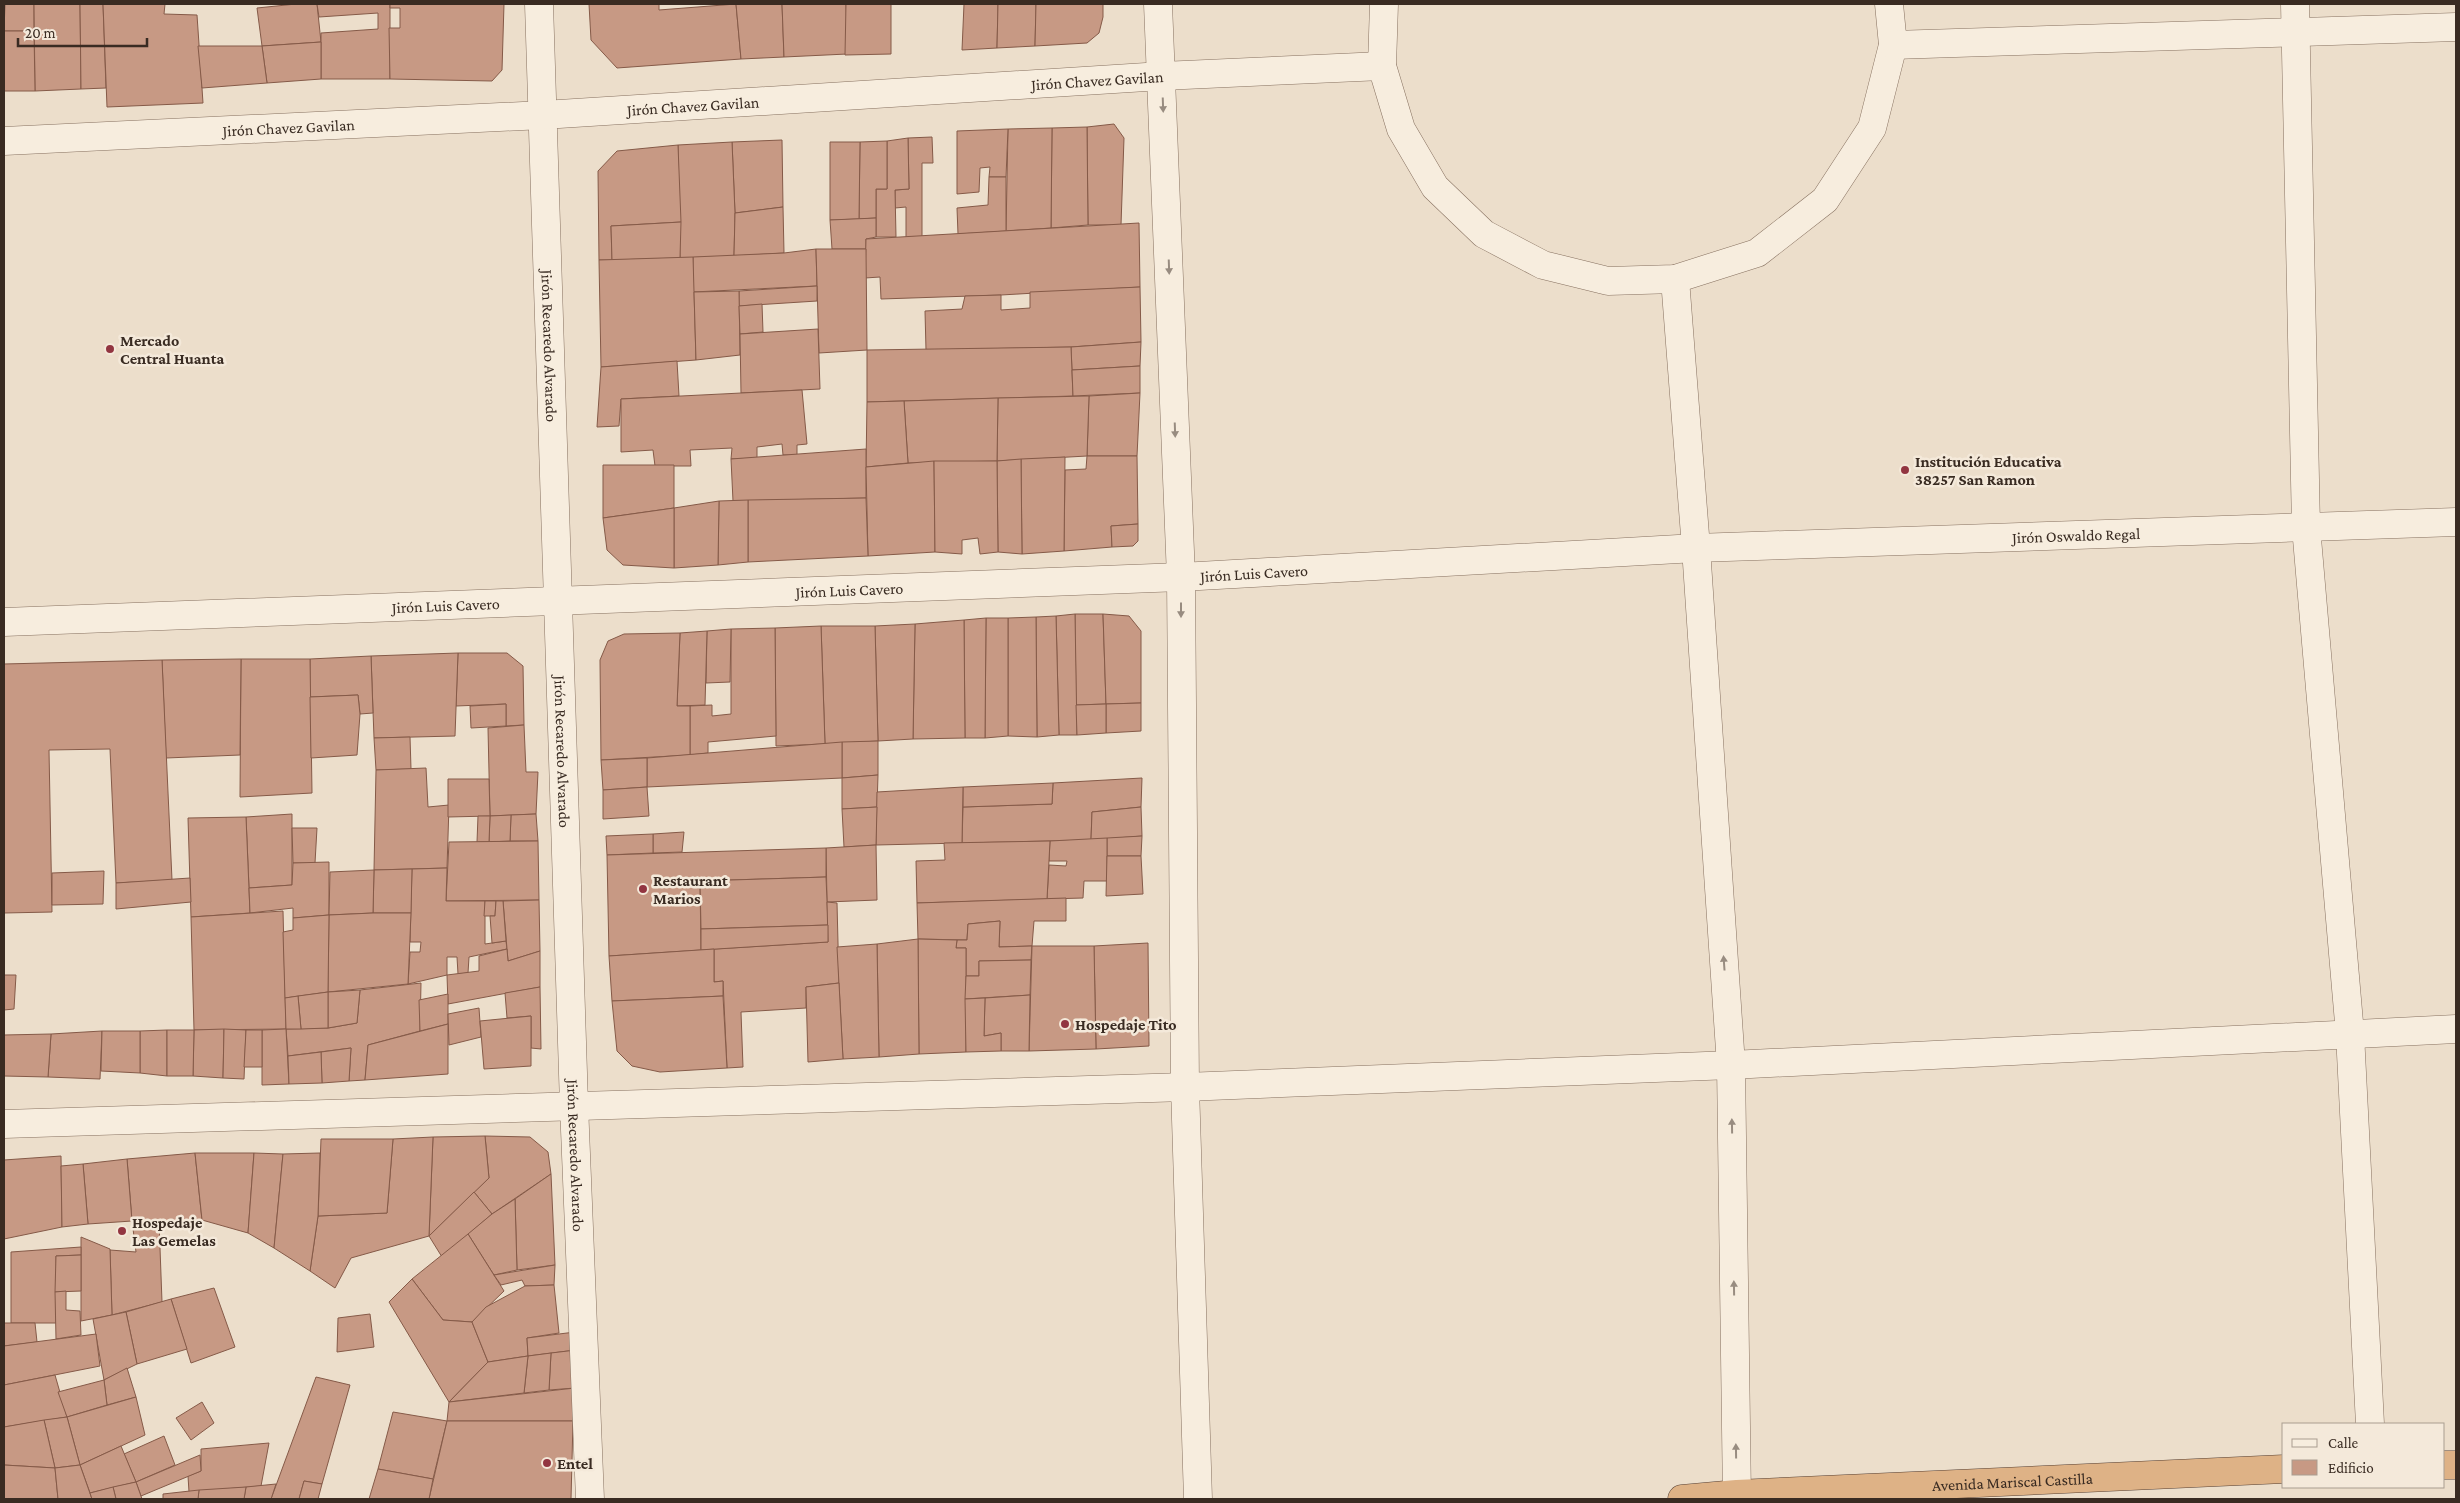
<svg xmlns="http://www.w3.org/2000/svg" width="2460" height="1503" viewBox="0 0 2460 1503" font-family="'Crimson Pro',serif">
<rect width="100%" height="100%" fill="#ecdecb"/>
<g fill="#c79984" stroke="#855a48">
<path d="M5,4H34V31H4Z"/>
<path d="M34,4H80L81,89L35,91Z"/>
<path d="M80,4H103L106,88L81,89Z"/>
<path d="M103,4H165L164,14L197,15L203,103L107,107Z"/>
<path d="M296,4H317L321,42L262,46L257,8Z"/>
<path d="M317,4H390V79H321V33L378,29V13L319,17Z"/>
<path d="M390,4H504L502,70L492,81L390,79L389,28H400V8H390Z"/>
<path d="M589,4H659V10L736,4L741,59L617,68L591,40Z"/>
<path d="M736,4H782L784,57L741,59Z"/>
<path d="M782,4H846L847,54L784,57Z"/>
<path d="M846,4H891V54L845,55Z"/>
<path d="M964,4H998L997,48L962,50Z"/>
<path d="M998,4H1036L1035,46L997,48Z"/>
<path d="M1036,4H1103V17L1099,33L1087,43L1035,46Z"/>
<path d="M4,16V31H34L35,91H4Z"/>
<path d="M321,42V79L267,83L262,46Z"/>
<path d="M198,46H262L267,83L202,88Z"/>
<path d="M1114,124L1124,138L1121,225H1088L1087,127Z"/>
<path d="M1087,127L1088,225L1051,228L1052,128Z"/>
<path d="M1052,128L1051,228L1006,231L1008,129Z"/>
<path d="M1008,129L1006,177H989L990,167L980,168L979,192L957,194V131Z"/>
<path d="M932,137L933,163H922V237H906V207L895,208V190L909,189L908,138Z"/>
<path d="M908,138L909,189L895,190L896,237H876V189H887V141Z"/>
<path d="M782,140L783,207L735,213L732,142Z"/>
<path d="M887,141V189H876V218L859,219L860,142Z"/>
<path d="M732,142L735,213L734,256L680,258L678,145Z"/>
<path d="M830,142H860L859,219L830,220Z"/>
<path d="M678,145L681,222L611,226L612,260H599L598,171L617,151Z"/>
<path d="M989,177H1006V231L958,234L957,208L988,205Z"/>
<path d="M783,207L784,253L734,256L735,213Z"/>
<path d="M876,218V237L866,239V249H832L830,220Z"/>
<path d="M681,222L680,258L612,260L611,226Z"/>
<path d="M1139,223L1140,287L1001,295L881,299L880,277L865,278L866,239Z"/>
<path d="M816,249L817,286L693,292V257L784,253Z"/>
<path d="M816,249H866L867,350L819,353Z"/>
<path d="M693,257L696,360L601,367L599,260Z"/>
<path d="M817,286V301L739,306V291Z"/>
<path d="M1140,287L1141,342L1071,347L926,350L925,311L962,309L965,296L1001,295V310L1030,308V292Z"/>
<path d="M739,291L740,355L696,360L694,292Z"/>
<path d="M762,304L763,332L740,334L739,306Z"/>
<path d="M818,329L820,389L741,393L740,334Z"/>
<path d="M1141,342L1140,366L1072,370L1071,347Z"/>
<path d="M1071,347L1073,396L867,402V350Z"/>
<path d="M677,361L679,396L621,399L619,426L597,427L601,367Z"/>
<path d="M1140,366V393L1073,396L1072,370Z"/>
<path d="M802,390L807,444L797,445V455H783L782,444L757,447V458L731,459L732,448L690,450L691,466H655L653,450L621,452V399Z"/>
<path d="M1140,393L1137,456H1087L1089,396Z"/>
<path d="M1089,396L1087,456L997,461L998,398Z"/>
<path d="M998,398L997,461L908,463L904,401Z"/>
<path d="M904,401L908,463L866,467L867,402Z"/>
<path d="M866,449V498L733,501L731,459Z"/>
<path d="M1087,456H1137L1138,524L1111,526L1112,547L1064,551L1065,470L1086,469Z"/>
<path d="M1065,457L1064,551L1022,554L1021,459Z"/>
<path d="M1021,459L1022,554L998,552L997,461Z"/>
<path d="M934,461L935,552L868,556L866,467Z"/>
<path d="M934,461H997L998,552L980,554L978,538L962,540V554L935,552Z"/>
<path d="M603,465H674V508L603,518Z"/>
<path d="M866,498L868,556L748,562V500Z"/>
<path d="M748,500V562L718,565L719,501Z"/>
<path d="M719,501L718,565L674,568V508Z"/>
<path d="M674,508V568L623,565L607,550L603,518Z"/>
<path d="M1138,524V541L1133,546L1112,547L1111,526Z"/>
<path d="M1075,614H1103L1106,704L1076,705Z"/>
<path d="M1075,614L1077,735H1059L1056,616Z"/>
<path d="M1103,614L1129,616L1141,631V703L1106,704Z"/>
<path d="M1056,616L1059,735L1037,737L1036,617Z"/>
<path d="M1036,617L1037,737L1008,736V618Z"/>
<path d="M986,618H1008V736L985,738Z"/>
<path d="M986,618L985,738H965L964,620Z"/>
<path d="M964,620L965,738L913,739L915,624Z"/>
<path d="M915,624L913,739L878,741L875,626Z"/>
<path d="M821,626H875L878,741L825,744Z"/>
<path d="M821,626L825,744L776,746L775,628Z"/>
<path d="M775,628L776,736L708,742V753L690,755V706L712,705V716L731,714V629Z"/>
<path d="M731,629L730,682L706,683L707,631Z"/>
<path d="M707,631L705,705L677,706L680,633Z"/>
<path d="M680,633L677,706H690V755L601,760L600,660L608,641L624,634Z"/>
<path d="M458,653H507L523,666L524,725L506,726V704L456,706Z"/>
<path d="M458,653L455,736L374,738L371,656Z"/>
<path d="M371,656L373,713L360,714L358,695L310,697V659Z"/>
<path d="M241,659H310L312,793L240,797Z"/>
<path d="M241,659L240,755L166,758L162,660Z"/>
<path d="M162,660L172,880L116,883L110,749L49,750L52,912L4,913V664Z"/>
<path d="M358,695L360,714L357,755L311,758L310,697Z"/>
<path d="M1141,703V731L1106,733V704Z"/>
<path d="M506,704V726L471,728L470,706Z"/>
<path d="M1106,704V733L1077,735L1076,705Z"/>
<path d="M524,725L526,772H538L536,814L490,816L488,728Z"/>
<path d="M410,737L411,769L376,770L374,738Z"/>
<path d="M878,741V775L842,778V742Z"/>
<path d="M842,742V778L647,787V758Z"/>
<path d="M647,758V787L603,790L601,760Z"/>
<path d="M426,768L428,807L449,805L447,868L374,870L376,770Z"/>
<path d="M878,775L877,807L842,809V778Z"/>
<path d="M1142,778L1141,807L1092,812L1091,840L962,843L963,807L1052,804L1053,783Z"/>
<path d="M448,779H489L490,816L448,817Z"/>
<path d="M1053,783L1052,804L963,807V787Z"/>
<path d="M647,787L649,816L603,819V790Z"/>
<path d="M963,787L962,843L876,845L877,792Z"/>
<path d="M877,807L876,845L844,847L842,809Z"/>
<path d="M1141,807L1142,836L1091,840L1092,812Z"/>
<path d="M292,814V885L249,888L246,817Z"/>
<path d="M536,814L538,841H510L511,815Z"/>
<path d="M511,815L510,841L489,842L490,816Z"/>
<path d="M478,816H490L489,842H477Z"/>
<path d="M246,817L250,913L191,917L188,818Z"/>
<path d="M292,828H317L315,863H293Z"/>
<path d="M684,832L682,852L653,853V834Z"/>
<path d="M653,834V853L607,855L606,836Z"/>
<path d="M1142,836L1141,856H1107V838Z"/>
<path d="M1107,838V881H1084L1083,898L1047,899L1049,865L1066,866L1067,861H1049L1050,841Z"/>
<path d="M538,841L539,900L446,901L449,842Z"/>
<path d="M1050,841L1047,899L917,903L916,861L945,860L944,843Z"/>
<path d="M876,845L877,900L827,902L826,848Z"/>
<path d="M826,848V877L700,881L701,950L609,956L607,855Z"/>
<path d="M1107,856H1141L1143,894L1106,896Z"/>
<path d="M329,862V915L293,918V908L250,913L249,888L292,885L293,863Z"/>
<path d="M447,868L446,901H485V944L506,941L507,949L469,957L468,973L458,974L457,957H447V975L408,984L410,952H420L421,942H410L412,869Z"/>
<path d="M412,869L411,913H373L374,870Z"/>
<path d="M374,870L373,913L329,915L330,872Z"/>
<path d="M104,871L103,904L52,905V873Z"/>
<path d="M826,877L828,925L701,929L700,881Z"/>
<path d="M190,878L191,902L116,909V883Z"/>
<path d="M1066,898V921H1034L1032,946L999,947L1000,921L968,924L967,940L918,939L917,903Z"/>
<path d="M539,900L540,951L508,961L503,901Z"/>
<path d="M485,901H496L495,916H484Z"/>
<path d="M496,901H503L506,941L492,943L490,916H495Z"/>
<path d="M827,902L837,903L839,983L806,987V1008L741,1012L743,1067L727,1068L723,981L714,982V949L828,942Z"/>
<path d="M283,911L286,1029L194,1030L191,917Z"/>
<path d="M373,913H411L408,984L328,992L329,915Z"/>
<path d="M329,915L328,992L285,998L283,932L293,930V918Z"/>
<path d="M1000,921L999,947L1032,946L1031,960L979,961V976H966V948H956L957,940H967L968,924Z"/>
<path d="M828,925V942L701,950V929Z"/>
<path d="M918,939L957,940L956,948H966V1052L919,1054Z"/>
<path d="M918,939L919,1054L879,1057L877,944Z"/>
<path d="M1148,943L1149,1046L1096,1049L1094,946Z"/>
<path d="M877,944L879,1057L843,1059L837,947Z"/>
<path d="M1032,946H1094L1096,1049L1029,1051Z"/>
<path d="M507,949L508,961L540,951V987L448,1004L447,975L479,971V956Z"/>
<path d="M714,949V982L723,981V996L612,1001L609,956Z"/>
<path d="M1031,960L1030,995L965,999L966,976H979V961Z"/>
<path d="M4,975H16L14,1009L4,1010Z"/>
<path d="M421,983L420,1031L368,1045L365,1080L349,1081L351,1048L288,1056L286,1029L328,1028L357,1023L360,990Z"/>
<path d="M839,983L843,1059L808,1062L806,987Z"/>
<path d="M540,987L541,1049L531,1048V1016L507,1018L505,993Z"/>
<path d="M360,990L357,1023L328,1028V992Z"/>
<path d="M328,992V1028L301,1029L298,996Z"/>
<path d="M448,994V1024L420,1031L419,1000Z"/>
<path d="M1030,995L1029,1051H1001V1033L984,1036L985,998Z"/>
<path d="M298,996L301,1029H286L285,998Z"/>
<path d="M723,996L727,1068L660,1072L632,1066L617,1051L612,1001Z"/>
<path d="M985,998L984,1036L1001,1033V1051L966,1052L965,999Z"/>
<path d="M479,1008L481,1037L449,1045L448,1014Z"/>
<path d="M531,1016V1066L484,1069L480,1021Z"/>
<path d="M448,1024V1074L365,1080L368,1045Z"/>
<path d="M224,1029L223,1078L193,1076L194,1030Z"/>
<path d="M224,1029L246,1030L244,1079L223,1078Z"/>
<path d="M286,1029L289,1084L262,1085V1030Z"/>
<path d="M167,1030V1076L140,1073V1031Z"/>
<path d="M167,1030H194L193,1076H167Z"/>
<path d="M246,1030H262V1067H244Z"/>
<path d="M102,1031L100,1079L48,1077L51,1034Z"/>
<path d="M102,1031H140V1073L101,1071Z"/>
<path d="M51,1034L48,1077L4,1076V1035Z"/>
<path d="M351,1048L349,1081L322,1083L321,1052Z"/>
<path d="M321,1052L322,1083L289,1084L288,1056Z"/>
<path d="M485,1136L530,1137L548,1152L551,1174L492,1214L474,1192L489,1178Z"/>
<path d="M485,1136L489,1178L429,1236L433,1137Z"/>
<path d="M433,1137L429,1236L351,1258L335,1288L310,1271L318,1216L387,1213L393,1139Z"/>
<path d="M321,1139H393L387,1213L318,1216Z"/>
<path d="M195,1153L202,1220L132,1221L127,1159Z"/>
<path d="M195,1153H254L248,1233L202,1220Z"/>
<path d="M254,1153L283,1154L274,1248L248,1233Z"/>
<path d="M320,1153L318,1216L310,1271L274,1248L283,1154Z"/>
<path d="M61,1156L62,1227L4,1239V1160Z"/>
<path d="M127,1159L132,1221L88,1224L83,1164Z"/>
<path d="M83,1164L88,1224L62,1227L61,1166Z"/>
<path d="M551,1174L555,1265L517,1270L515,1199Z"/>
<path d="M474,1192L492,1214L442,1257L429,1236Z"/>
<path d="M515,1199L517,1270L494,1275L468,1234L492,1214Z"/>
<path d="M132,1221H159L162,1302L112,1315L110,1250L136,1252Z"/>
<path d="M468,1234L504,1291L472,1322L443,1320L412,1279Z"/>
<path d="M81,1237L110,1249L112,1315L81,1321Z"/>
<path d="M81,1247V1255L56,1256V1323H11V1252Z"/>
<path d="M81,1255V1291L55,1292L56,1256Z"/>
<path d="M555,1265L554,1285L525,1286L522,1280L501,1285L494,1275Z"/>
<path d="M412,1279L443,1320L472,1322L488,1362L449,1402L389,1302Z"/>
<path d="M554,1285L559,1333L527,1338L528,1356L488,1362L472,1322L486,1307L525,1286Z"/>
<path d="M214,1288L235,1347L191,1363L171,1299Z"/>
<path d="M66,1291V1310L80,1311L81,1335L56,1339L55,1292Z"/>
<path d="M171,1299L187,1349L137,1364L126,1312Z"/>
<path d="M126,1312L137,1364L104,1380L93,1319Z"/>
<path d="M370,1314L374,1347L337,1352L338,1318Z"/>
<path d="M4,1323H35L37,1342L4,1346Z"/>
<path d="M575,1332L576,1350L528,1356L527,1338Z"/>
<path d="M96,1334L100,1366L4,1385V1346Z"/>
<path d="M576,1350L575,1388L549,1390L551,1353Z"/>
<path d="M551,1353L549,1390L524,1393L528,1356Z"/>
<path d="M528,1356L524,1393L449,1402L488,1362Z"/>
<path d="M127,1368L136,1397L107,1405L104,1380Z"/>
<path d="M55,1375L67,1417L4,1427V1385Z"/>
<path d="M316,1377L350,1385L322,1484L304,1481L299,1499H271Z"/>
<path d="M104,1380L107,1405L67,1417L58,1392Z"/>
<path d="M575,1388L573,1421H447L449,1402Z"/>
<path d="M136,1397L145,1435L80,1465L67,1417Z"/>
<path d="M202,1402L214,1423L191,1440L176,1418Z"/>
<path d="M393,1412L447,1421L433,1479L378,1469Z"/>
<path d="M67,1417L80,1465L55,1468L44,1420Z"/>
<path d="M44,1420L55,1468L4,1465V1427Z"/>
<path d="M447,1421H573L571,1499H429Z"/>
<path d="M164,1436L175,1465L136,1482L124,1454Z"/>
<path d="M269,1443L261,1486L189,1492L188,1476L201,1471V1449Z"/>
<path d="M121,1446L136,1482L90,1493L80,1465Z"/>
<path d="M200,1455L201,1471L141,1496L136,1482Z"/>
<path d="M4,1465L55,1468L58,1499H4Z"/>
<path d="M80,1465L92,1499H58L55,1468Z"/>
<path d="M378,1469L433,1479L429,1499H369Z"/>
<path d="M304,1481L322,1484L318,1499H299Z"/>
<path d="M136,1482L142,1499H116L113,1487Z"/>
<path d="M276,1484L271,1499H244L246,1487Z"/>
<path d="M113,1487L116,1499H92L90,1493Z"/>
<path d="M246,1487L244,1499H198L199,1490Z"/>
<path d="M199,1490L198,1499H163V1494Z"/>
</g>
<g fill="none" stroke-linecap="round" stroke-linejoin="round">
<defs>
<g id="minor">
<path id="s1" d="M539,4L574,1105L590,1499"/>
<path d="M1158,4L1181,577L1185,1087L1198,1499"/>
<path d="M1384,4L1382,66L1401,129L1435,187L1484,234L1543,265L1608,281L1675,279L1757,253L1825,200L1872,128L1893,45L1889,4"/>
<path d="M2295,4L2306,527L2350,1034L2370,1424"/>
<path d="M1893,45L2456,27"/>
<path id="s2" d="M4,141L543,115L1162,76L1382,66"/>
<path d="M1675,279L1696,548L1731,1065L1737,1499"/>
<path id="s3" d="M4,622L1181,577L1696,548L2456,522"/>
<path d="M4,1124L1185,1087L1731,1065L2456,1029"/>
</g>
<g id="trunk">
<path d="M2444,1465H2456"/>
<path id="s4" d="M1682,1499L1737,1494L2284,1469"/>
</g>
</defs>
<use href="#minor" stroke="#877160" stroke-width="29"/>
<use href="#trunk" stroke="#564034" stroke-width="29"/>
<use href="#minor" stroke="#f7edde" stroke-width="28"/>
<use href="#trunk" stroke="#deb286" stroke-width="28"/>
</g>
<defs><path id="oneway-solid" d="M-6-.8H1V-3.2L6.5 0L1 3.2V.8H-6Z" transform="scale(1.25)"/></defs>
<g fill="#988c80">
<use href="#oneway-solid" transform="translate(1163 105) rotate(88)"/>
<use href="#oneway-solid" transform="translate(1169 267) rotate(88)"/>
<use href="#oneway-solid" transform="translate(1175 430) rotate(88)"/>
<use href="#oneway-solid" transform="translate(1181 610) rotate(90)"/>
<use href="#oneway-solid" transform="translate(1724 963) rotate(-94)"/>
<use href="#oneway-solid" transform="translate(1732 1126) rotate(-91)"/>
<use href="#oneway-solid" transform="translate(1734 1288) rotate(-91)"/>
<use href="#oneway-solid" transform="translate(1736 1451) rotate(-91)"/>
</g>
<g fill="#923540" stroke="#f4e9da" stroke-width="2">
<circle cx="110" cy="349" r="5"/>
<circle cx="1905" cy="470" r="5"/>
<circle cx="643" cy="889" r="5"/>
<circle cx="1065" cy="1024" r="5"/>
<circle cx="122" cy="1231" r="5"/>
<circle cx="547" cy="1463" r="5"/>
</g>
<g text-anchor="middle" stroke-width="5" stroke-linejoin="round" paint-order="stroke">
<g font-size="16" fill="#392b22" stroke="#f4e9da">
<text dy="6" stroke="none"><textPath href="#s2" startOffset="1095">Jirón Chavez Gavilan</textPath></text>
<text dy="6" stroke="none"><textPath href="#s2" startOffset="690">Jirón Chavez Gavilan</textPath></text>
<text dy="6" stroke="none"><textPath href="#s2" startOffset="285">Jirón Chavez Gavilan</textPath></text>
<text dy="6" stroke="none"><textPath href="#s1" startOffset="342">Jirón Recaredo Alvarado</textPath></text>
<text dy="6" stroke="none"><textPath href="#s3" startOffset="2074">Jirón Oswaldo Regal</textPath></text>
<text dy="6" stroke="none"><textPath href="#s3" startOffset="1251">Jirón Luis Cavero</textPath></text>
<text dy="6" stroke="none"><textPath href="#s3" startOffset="846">Jirón Luis Cavero</textPath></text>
<text dy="6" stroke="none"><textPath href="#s3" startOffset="442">Jirón Luis Cavero</textPath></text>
<text dy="6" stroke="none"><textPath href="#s1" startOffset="748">Jirón Recaredo Alvarado</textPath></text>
<text dy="6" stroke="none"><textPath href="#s1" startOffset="1152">Jirón Recaredo Alvarado</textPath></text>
<text dy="6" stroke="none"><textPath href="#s4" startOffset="331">Avenida Mariscal Castilla</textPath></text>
</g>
<g font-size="16" font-weight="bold" fill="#392b22" stroke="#f4e9da" text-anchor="start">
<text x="120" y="346">Mercado<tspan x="120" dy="18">Central Huanta</tspan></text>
<text x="1915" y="467">Institución Educativa<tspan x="1915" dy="18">38257 San Ramon</tspan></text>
<text x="653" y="886">Restaurant<tspan x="653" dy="18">Marios</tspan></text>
<text x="1075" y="1030">Hospedaje Tito</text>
<text x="132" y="1228">Hospedaje<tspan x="132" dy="18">Las Gemelas</tspan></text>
<text x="557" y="1469">Entel</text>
</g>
</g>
<rect width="2460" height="1503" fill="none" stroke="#392b22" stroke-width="10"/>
<rect x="2282" y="1423" width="162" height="65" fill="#f4e9da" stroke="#a99d90"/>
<rect x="2292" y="1439" width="25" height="8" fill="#f7edde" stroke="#a99d90"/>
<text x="2328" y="1448" font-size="15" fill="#392b22">Calle</text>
<rect x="2292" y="1460" width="25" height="15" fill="#c79984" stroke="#a99d90"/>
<text x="2328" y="1473" font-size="15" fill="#392b22">Edificio</text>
<path d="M18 38v8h129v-8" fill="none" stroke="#392b22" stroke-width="2.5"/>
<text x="25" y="38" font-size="15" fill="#392b22" stroke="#f4e9da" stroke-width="4" paint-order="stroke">20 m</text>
</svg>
